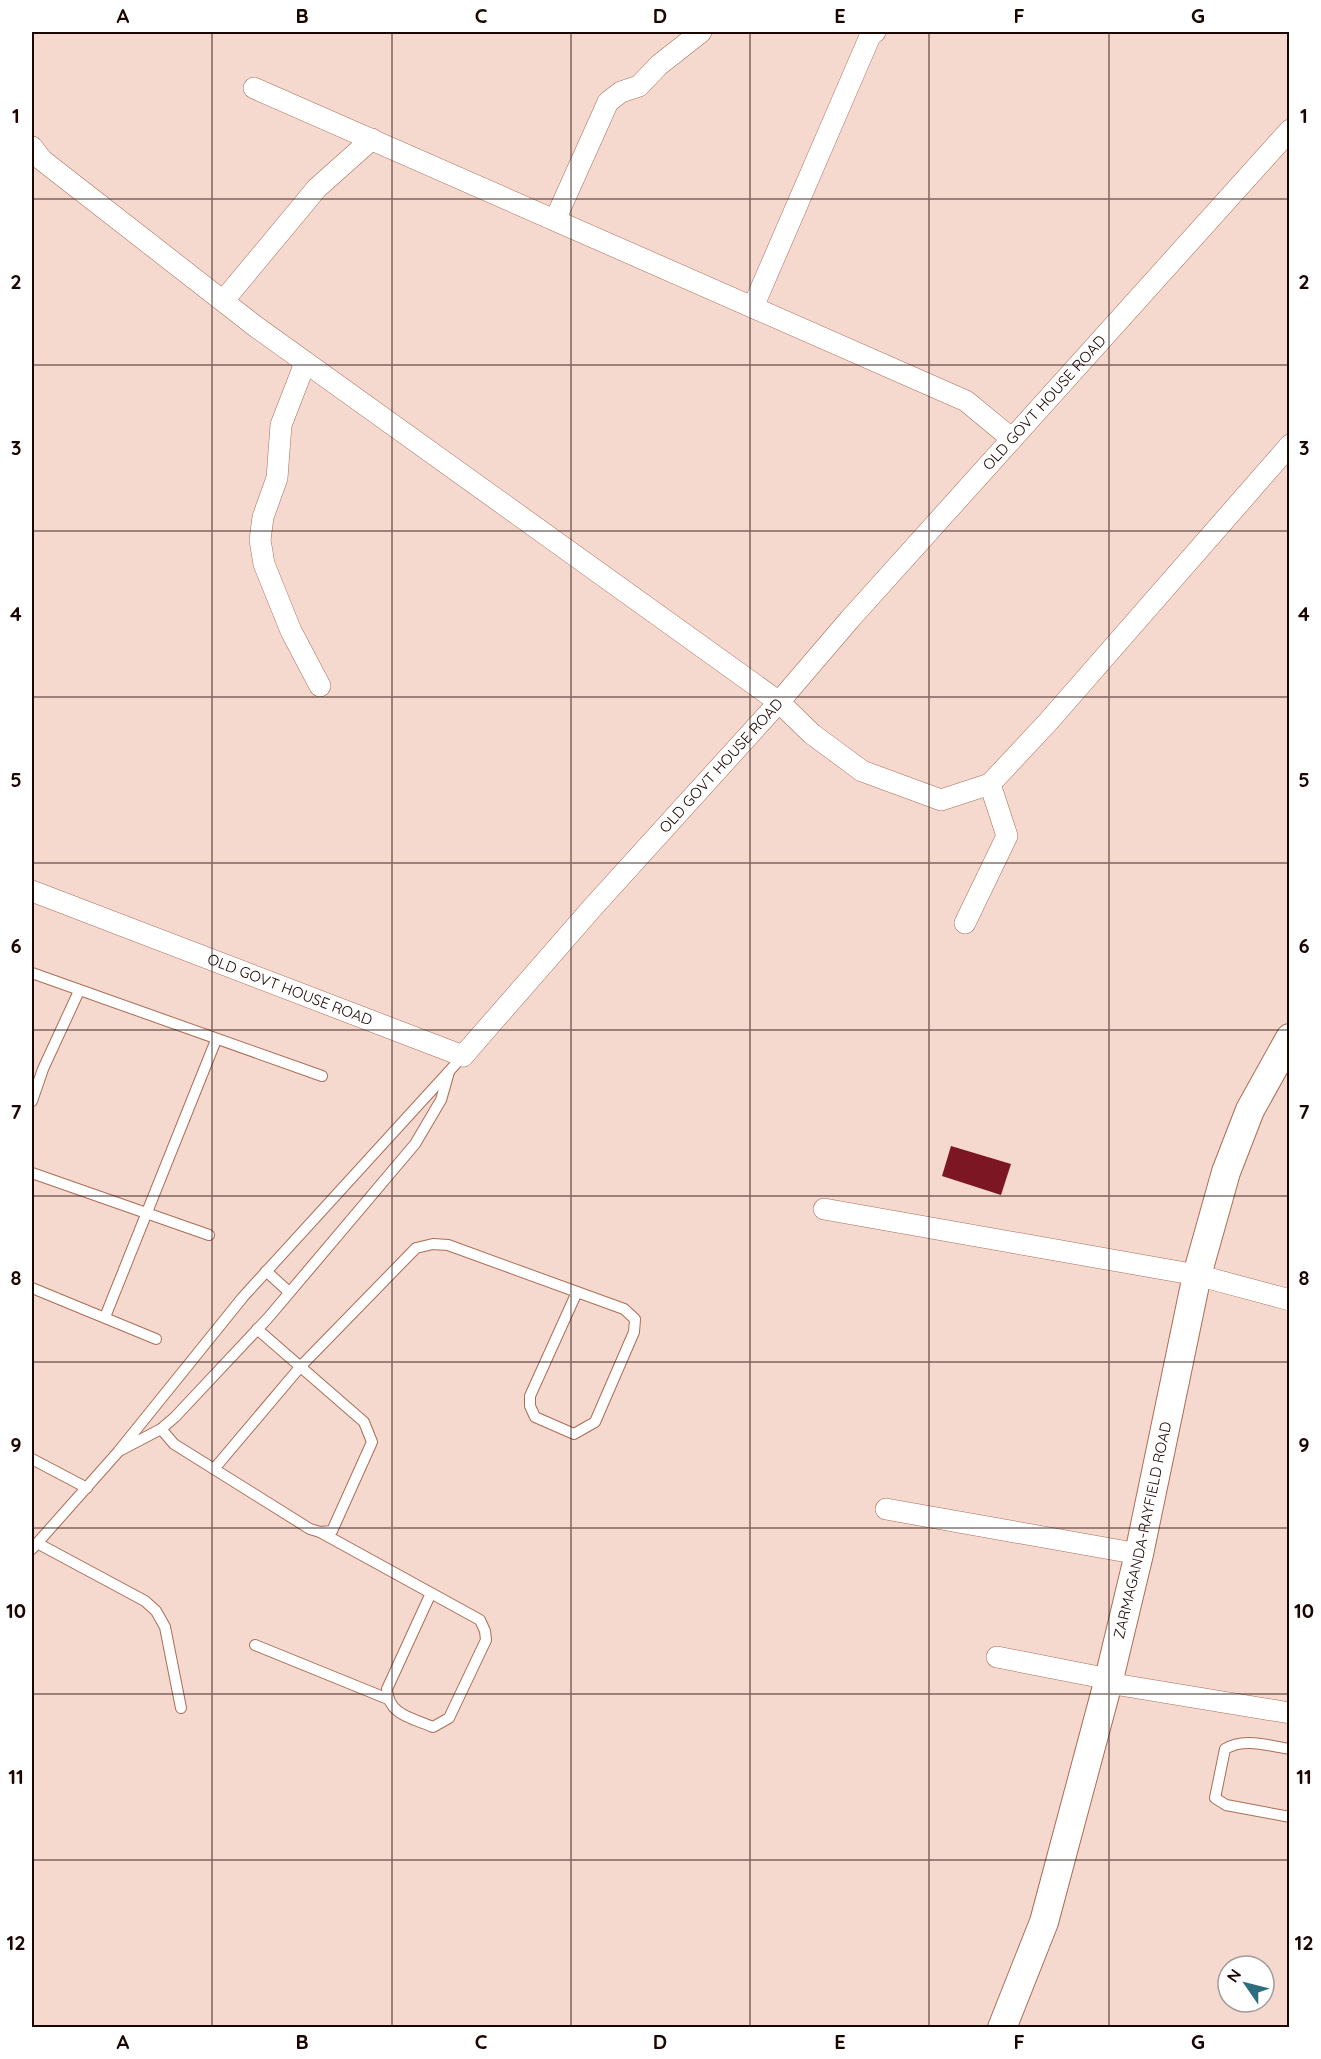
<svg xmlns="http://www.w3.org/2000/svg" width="1321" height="2059" viewBox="0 0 1321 2059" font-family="Quicksand,sans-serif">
<rect width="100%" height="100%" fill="#f5d8ce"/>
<path fill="#7c1622" d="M951,1146L1011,1164L1001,1195L942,1176Z"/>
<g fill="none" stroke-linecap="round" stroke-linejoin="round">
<defs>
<g id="lane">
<path d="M32,973L322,1076"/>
<path d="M32,1101L43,1069L79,991"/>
<path d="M32,1173L209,1235"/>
<path d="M266,1271L289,1292"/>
<path d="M32,1288L156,1339"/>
<path d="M105,1317L216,1040"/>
<path d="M161,1429L174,1444L310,1529L320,1532L332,1531L372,1442L364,1422L257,1329"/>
<path d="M121,1450L161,1429L175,1417L268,1318L415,1144L441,1100L449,1072"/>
<path d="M32,1459L87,1488"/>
<path d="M214,1469L301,1366L416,1248L433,1244L448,1245L624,1309L635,1319L634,1332L595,1422L574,1434L535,1417L530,1406V1396L577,1292"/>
<path d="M320,1532L480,1620L485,1631L486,1640L449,1718L433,1727C412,1718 388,1715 387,1689L431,1593"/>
<path d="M37,1543L145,1601L156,1611L165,1627L181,1708"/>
<path d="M32,1549L118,1452L243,1297L463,1056"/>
<path d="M255,1645L388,1699"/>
<path d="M1290,1749C1269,1746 1244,1737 1225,1749L1215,1798L1226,1805L1290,1817"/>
</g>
<g id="street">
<path d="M254,88L966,401L1012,439"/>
<path d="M32,147L42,160L255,326L779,702L812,734L862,771L941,800L990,784L1048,722L1290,445"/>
<path d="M555,220L608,102L621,92L639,86L659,65L701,32"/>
<path d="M224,300L317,188L372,139"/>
<path d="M753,307L871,34L875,32"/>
<path d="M305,363L281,425L277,478L263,517L260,540L264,564L291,631L320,686"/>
<path id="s1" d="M32,891L463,1056L593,907L779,702L850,619L1290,130"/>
<path d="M965,923L1007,836L990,784"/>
<path d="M824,1209L1197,1275L1290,1300"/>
<path d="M886,1509L1139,1554"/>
<path d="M997,1657L1109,1679"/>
<path d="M1108,1683L1290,1713"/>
</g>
<g id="secondary">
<path id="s2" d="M1002,2028L1044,1922L1109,1679L1139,1554L1197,1275L1226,1172L1250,1110L1290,1038"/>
</g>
</defs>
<use href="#lane" stroke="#ac6d56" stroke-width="12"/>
<use href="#street" stroke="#ac6d56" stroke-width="22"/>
<use href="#secondary" stroke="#ac6d56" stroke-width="30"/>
<use href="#lane" stroke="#fff" stroke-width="10"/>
<use href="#street" stroke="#fff" stroke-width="21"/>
<use href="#secondary" stroke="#fff" stroke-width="28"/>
</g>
<path fill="none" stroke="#1b0501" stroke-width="1.5" stroke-opacity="0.55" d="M212,32V2028M392,32V2028M571,32V2028M750,32V2028M929,32V2028M1109,32V2028M32,199H1290M32,365H1290M32,531H1290M32,697H1290M32,863H1290M32,1030H1290M32,1196H1290M32,1362H1290M32,1528H1290M32,1694H1290M32,1860H1290"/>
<g text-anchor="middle" stroke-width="6" stroke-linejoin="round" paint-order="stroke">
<g font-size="15" fill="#1b0501" stroke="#fff">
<text dy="5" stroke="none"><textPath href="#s1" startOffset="1336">OLD GOVT HOUSE ROAD</textPath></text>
<text dy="5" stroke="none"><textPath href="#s1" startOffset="850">OLD GOVT HOUSE ROAD</textPath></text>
<text dy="5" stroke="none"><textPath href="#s1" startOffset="276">OLD GOVT HOUSE ROAD</textPath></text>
<text dy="5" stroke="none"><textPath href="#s2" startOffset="518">ZARMAGANDA-RAYFIELD ROAD</textPath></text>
</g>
</g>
<rect width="1321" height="2059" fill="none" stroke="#ffffff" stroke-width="66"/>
<g transform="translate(1246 1984) rotate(305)"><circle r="28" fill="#ffffff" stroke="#a49b99" stroke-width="1.5"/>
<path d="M0-4.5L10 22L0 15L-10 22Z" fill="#2c6d80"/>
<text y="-9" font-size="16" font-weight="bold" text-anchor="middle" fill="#1b0501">N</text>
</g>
<rect x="33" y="33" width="1255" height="1993" fill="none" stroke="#1b0501" stroke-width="2"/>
<g font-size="20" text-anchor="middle" font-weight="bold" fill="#1b0501">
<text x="123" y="23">A</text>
<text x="302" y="23">B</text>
<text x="481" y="23">C</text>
<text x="660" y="23">D</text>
<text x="840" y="23">E</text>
<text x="1019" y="23">F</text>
<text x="1198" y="23">G</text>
<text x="16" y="123">1</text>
<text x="1304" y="123">1</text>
<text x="16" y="289">2</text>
<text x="1304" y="289">2</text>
<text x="16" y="455">3</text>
<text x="1304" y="455">3</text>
<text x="16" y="621">4</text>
<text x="1304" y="621">4</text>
<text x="16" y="787">5</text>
<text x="1304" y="787">5</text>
<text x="16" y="953">6</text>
<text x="1304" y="953">6</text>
<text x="16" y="1119">7</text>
<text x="1304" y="1119">7</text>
<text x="16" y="1285">8</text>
<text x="1304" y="1285">8</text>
<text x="16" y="1452">9</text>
<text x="1304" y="1452">9</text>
<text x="16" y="1618">10</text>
<text x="1304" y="1618">10</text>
<text x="16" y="1784">11</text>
<text x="1304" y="1784">11</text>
<text x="16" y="1950">12</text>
<text x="1304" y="1950">12</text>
<text x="123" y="2049">A</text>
<text x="302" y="2049">B</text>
<text x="481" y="2049">C</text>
<text x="660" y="2049">D</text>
<text x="840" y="2049">E</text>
<text x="1019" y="2049">F</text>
<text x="1198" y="2049">G</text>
</g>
</svg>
